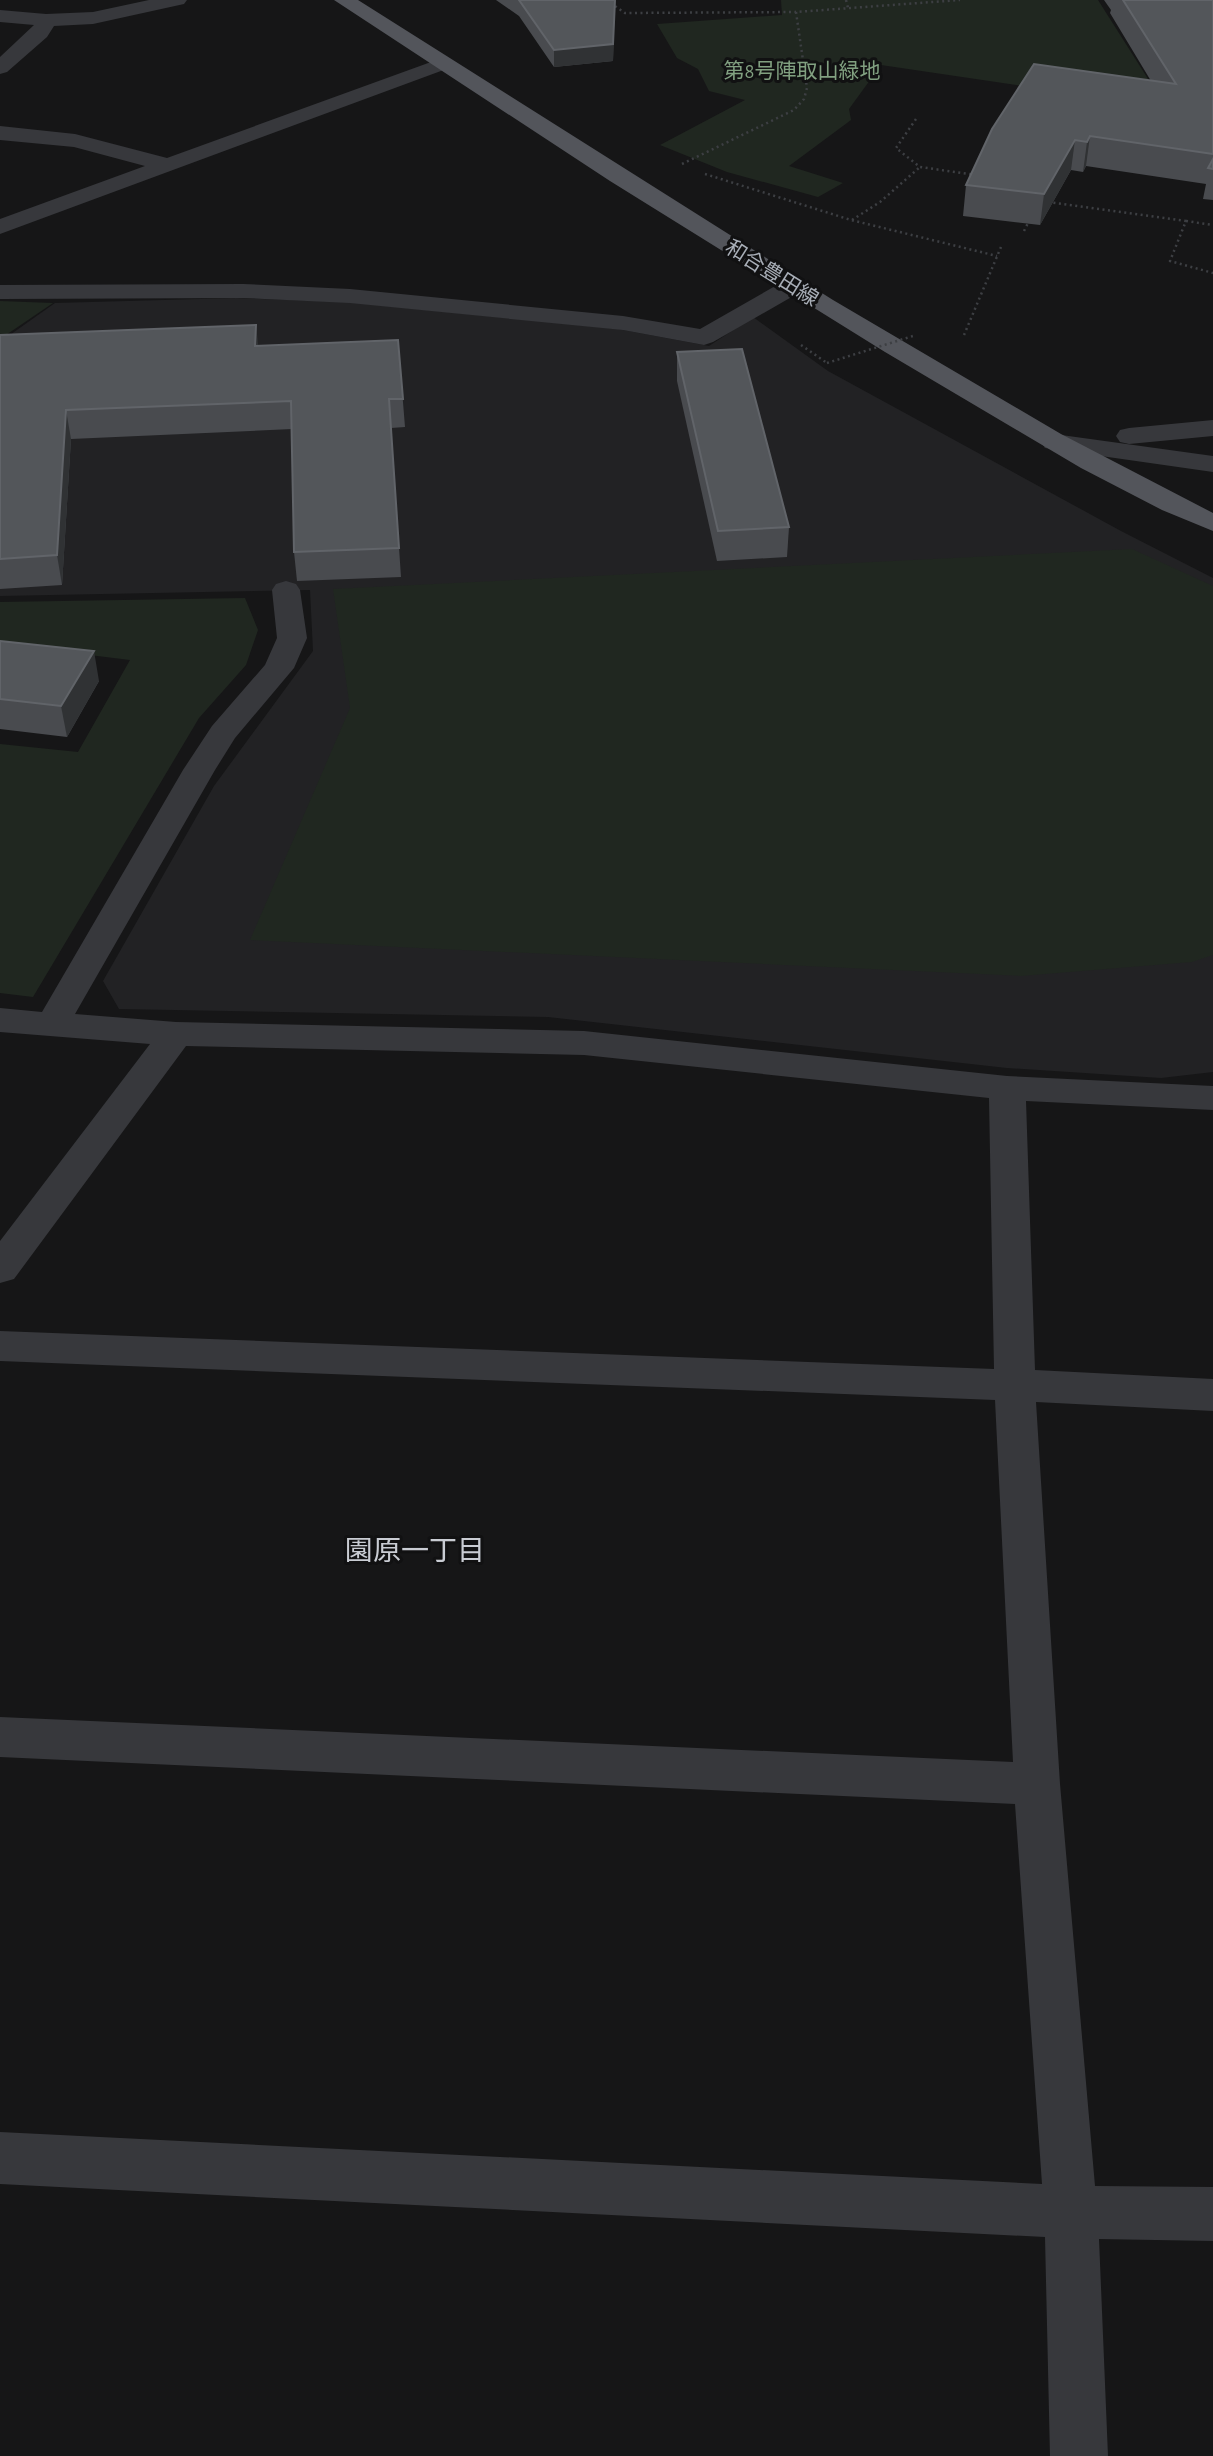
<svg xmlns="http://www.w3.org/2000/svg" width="1213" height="2456" viewBox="0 0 1213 2456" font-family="'Alegreya Sans','Noto Sans JP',sans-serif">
<rect width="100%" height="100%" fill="#161617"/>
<path fill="#222224" d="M236,298L347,302L618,329L709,346L753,317L828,371L1121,531L1213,578V1072L1161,1078L1007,1068L548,1017L119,1009L103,981L214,786L313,651L310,590L0,596V342L55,303Z"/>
<g fill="#202720">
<path d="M781,0H1098L1150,82L1213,114L881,65L849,109L851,120L789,166L843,183L818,197L727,172L660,145L745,100L709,91L698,69L677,58L657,24L782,15Z"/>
<path d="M0,301L53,303L0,339Z"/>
<path d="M1132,549L1213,586V955L1192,962L1021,976L250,940L350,708L333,589Z"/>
<path d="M245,598L258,630L246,665L199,718L33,997L0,993V744L78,752L130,660L0,644V602Z"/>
</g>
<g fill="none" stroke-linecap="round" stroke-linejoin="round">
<g stroke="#3d3f43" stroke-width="2.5" stroke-dasharray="2 3.5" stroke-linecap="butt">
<path d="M606,0L625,13L796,12"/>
<path d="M846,0L848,8"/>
<path d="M916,119L896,148L920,167L976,175"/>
<path d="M682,164L794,110L804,99L807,88L796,12L960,0"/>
<path d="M705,174L851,220L997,256"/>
<path d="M1048,202L1186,221L1170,261L1213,273"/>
<path d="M852,220L880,202L920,167"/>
<path d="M1186,221L1213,225"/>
<path d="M1024,231L1030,219"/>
<path d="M964,335L1001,247"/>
<path d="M801,345L827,363"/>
</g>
<g fill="#37383c" fill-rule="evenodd">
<path d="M149,0H187L184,4L93,24L54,26L47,37L7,72L0,74V57L34,25L0,22V10L46,14L93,12Z"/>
<path d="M442,58L449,60L452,64L449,68L0,234V219L145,166L74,147L0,140V126L75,134L167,158Z"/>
<path d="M793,279L802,281L805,286L802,291L713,342L704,345L623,330L350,303L243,298L0,299V285L243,284L350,289L623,316L700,329L784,281Z"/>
<path d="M1213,420V436L1129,444L1120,442L1116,436L1120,430L1129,428Z"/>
<path d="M1054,434L1213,456V472L1045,448L1041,442L1045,436Z"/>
<path d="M286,581L296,584L300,590L307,638L294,668L235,738L215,770L75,1014L176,1022L584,1031L1007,1076L1213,1086V1110L1026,1101L1035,1370L1213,1379V1411L1036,1402L1060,1784L1095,2186L1213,2187V2241L1099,2239L1108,2456H1050L1045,2237L0,2184V2132L1042,2184L1015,1804L0,1757V1717L1013,1762L995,1400L0,1361V1331L994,1369L989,1098L584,1055L186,1046L14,1279L0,1283V1241L150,1044L0,1032V1008L42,1012L183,770L212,726L265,665L277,638L272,590L276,584Z"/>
</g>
<path fill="#53555b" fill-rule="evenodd" d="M334,0H358L833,300L1061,434L1213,513V531L1162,510L1081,468L885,352L610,181Z"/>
<path stroke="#3d3f43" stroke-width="2.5" stroke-dasharray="2 3.5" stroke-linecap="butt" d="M827,363L916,335"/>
</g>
<g fill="#494b4f">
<path d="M496,0H615L613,61L554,67L519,16Z"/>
<path d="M1104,0H1213V200L1203,199L1206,184L1086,166L1083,172L1071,170L1040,225L963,216L966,185L1151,81L1110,13L1111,10Z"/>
<path d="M0,335L258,346L398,340L405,427L391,428L401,577L297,581L294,552L292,429L71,439L62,585L0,589Z"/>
<path d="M677,352L789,527L787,557L717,561L677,381Z"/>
<path d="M0,641L99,681L67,737L0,729Z"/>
</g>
<g fill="#303234">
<path d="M615,0L613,61L554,67V50Z"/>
<path d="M1090,136L1086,166L1083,172L1087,142Z"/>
<path d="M1075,140L1071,170L1040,225L1044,194Z"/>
<path d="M256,325L259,352L255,346Z"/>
<path d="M66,410L71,439L62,585L57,555Z"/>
<path d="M94,651L99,681L67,737L61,706Z"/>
</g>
<g fill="#53565a" stroke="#616469" stroke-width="2">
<path d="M519,0H615L613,44L554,50Z"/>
<path d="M1123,0H1213V154L1090,136L1087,142L1075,140L1044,194L966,185L992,129L1034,64L1176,84Z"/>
<path d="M1213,159V169L1208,168Z"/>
<path d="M256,325L255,346L398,340L403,399H389L399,548L294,552L291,401L66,410L57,555L0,559V335Z"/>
<path d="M742,349L789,527L718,531L677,352Z"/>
<path d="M0,641L94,651L61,706L0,699Z"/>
</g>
<g text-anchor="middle" stroke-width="6" stroke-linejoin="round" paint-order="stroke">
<g font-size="21" fill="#81a080" stroke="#111112">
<text x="802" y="78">第8号陣取山緑地</text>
</g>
<g font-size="21" fill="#a8aeb7" stroke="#111112">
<text transform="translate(772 273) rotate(32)" y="7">和合豊田線</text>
</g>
<g font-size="28" fill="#c9ccd3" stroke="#111112">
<text x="415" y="1560">園原一丁目</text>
</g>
</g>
</svg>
